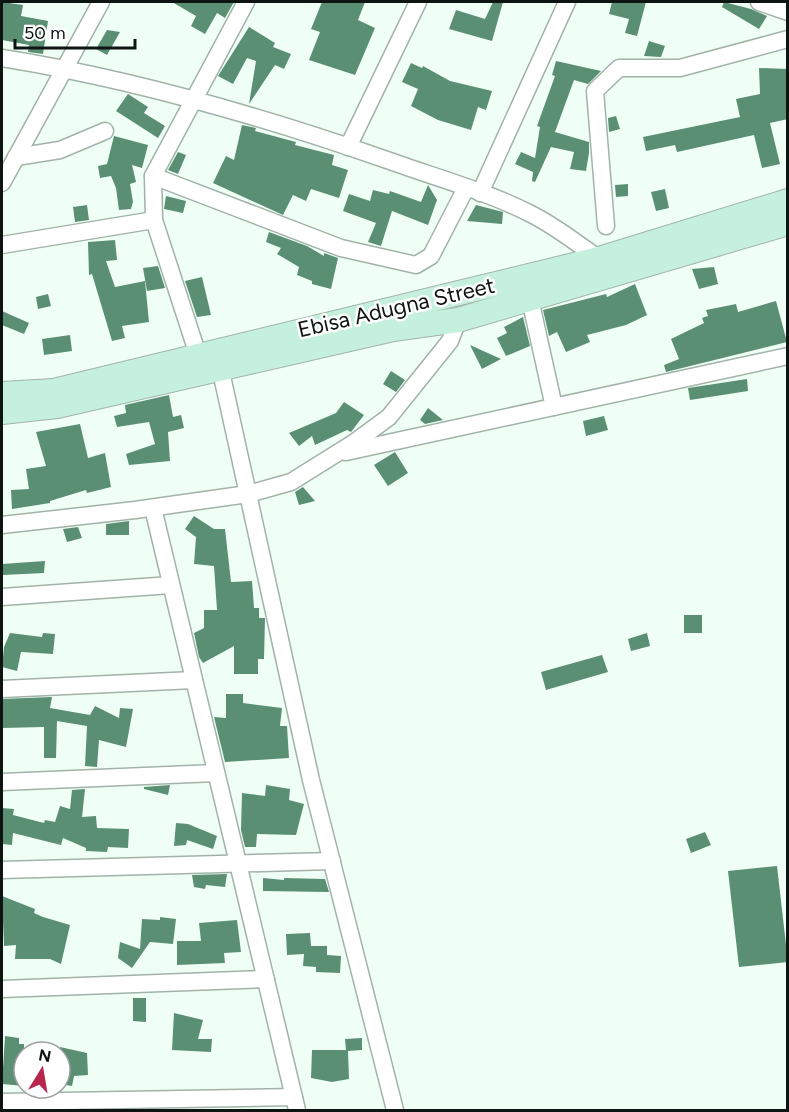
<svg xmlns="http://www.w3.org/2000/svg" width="789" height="1112" viewBox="0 0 789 1112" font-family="Figtree,sans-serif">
<rect width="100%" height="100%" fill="#f0fff6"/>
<g fill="#5a8f74">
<path d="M2,2L23,5L21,16L48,21L43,54L28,52L29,45L2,40Z"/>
<path d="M172,2H234L225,18L217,13L205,34L191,26L196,16Z"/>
<path d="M322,2H365L358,20L375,28L355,75L309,60L320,32L311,29Z"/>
<path d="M493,2H503L492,41L449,29L456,10L485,19Z"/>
<path d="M612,2H646L637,36L625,33L629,19L609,14Z"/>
<path d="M724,2L751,9L767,16L759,29L722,7Z"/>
<path d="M249,27L275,43L273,47L291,54L284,69L275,65L249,104L256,61L247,58L233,84L218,76Z"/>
<path d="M107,30L120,32L107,55L96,49Z"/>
<path d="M649,41L665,46L661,57L644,56Z"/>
<path d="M556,61L601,71L588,84L574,80L555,132L589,142V153L586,171L570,169L574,152L551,147L535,182L532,181L533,172L515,164L521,152L535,158L540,127L537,126L555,76L552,75Z"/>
<path d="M411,63L422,68L423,66L450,81L492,91L486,110L478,107L471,130L438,120L411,106L418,89L402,82Z"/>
<path d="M759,68L788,69V119L770,123L780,164L762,168L754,135L677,152L675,145L646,151L643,137L740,117L736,99L760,94Z"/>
<path d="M128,94L148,107L144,113L165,126L158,138L116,111Z"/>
<path d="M616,116L620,129L609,132L608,118Z"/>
<path d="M242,125L256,128L255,131L296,142L295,145L334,155L332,165L348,170L339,198L311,189L306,201L293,195L283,215L213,183L226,156L234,160Z"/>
<path d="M114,136L148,145L142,168L132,165L136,182L130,184L133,202L131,209L119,210L116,188L111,176L100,178L98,166L107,164Z"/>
<path d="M178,152L186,155L178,174L168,170Z"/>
<path d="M628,184V196L616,197L615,185Z"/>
<path d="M428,185L437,200L428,225L392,211L381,246L368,242L376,223L343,211L349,194L370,201L373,190L389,194L390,191L421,202Z"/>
<path d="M665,189L669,208L656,211L651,192Z"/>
<path d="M166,196L186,201L183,213L164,209Z"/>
<path d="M87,205L89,220L75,222L73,207Z"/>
<path d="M476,205L503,212L502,224L467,221Z"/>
<path d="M269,232L307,246L324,256V253L338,258L331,289L312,284V281L297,275L299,267L277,254L281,248L266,242Z"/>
<path d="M115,240L117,260L106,261L115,287L145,281L149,322L122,326L125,338L112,341L92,274L89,275L88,242Z"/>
<path d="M158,266L165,288L147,291L143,268Z"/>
<path d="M714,267L718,284L699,289L692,269Z"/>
<path d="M202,277L211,315L197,317L185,281Z"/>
<path d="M635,284L647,315L626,325L587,335L590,342L566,352L557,332L549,336L543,310L606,294L607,297Z"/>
<path d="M48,294L51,306L38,309L36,297Z"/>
<path d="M776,301L787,342L666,372L664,365L679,359L671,339L704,323L702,318L708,316L706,310L736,304L738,312Z"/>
<path d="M2,311L29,323L24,334L2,325Z"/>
<path d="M523,317L530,346L506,356L497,338L507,333L504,327Z"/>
<path d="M70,335L72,351L44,355L42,339Z"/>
<path d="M470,345L501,359L482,369Z"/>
<path d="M391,371L405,380L396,392L383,384Z"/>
<path d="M747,379L748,391L690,400L688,388Z"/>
<path d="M169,395L173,417L181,415L184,428L168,432L170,461L129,465L126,454L155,444L149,422L117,427L114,416L126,413L125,405Z"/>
<path d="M344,402L364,415L351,432L347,430L315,445L312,436L299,446L289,433L336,413Z"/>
<path d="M428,408L443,420L425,424L420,420Z"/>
<path d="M604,416L608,430L586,436L583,421Z"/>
<path d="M80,424L88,458L105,453L111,487L87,493L86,490L50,501V503L12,509L11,490L29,489L26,469L46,466L36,432Z"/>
<path d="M395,452L408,473L388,486L374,465Z"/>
<path d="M303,487L315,501L299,505L295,492Z"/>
<path d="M194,516L214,529H225L231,582L252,581L254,608H259V618H265L264,659H258V674H234V646L203,663L199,657L194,633L204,628V610H217L214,566L194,564L196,537L185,529Z"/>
<path d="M129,521V535H106V524Z"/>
<path d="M78,527L82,538L67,542L63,529Z"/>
<path d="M45,561L44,573L3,575L2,564Z"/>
<rect x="684" y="615" width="18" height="18"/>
<path d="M10,633L42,637L43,633L55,634L53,654L21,652L17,671L2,667L4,647Z"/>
<path d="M647,633L650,646L631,651L628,639Z"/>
<path d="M602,655L608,672L546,690L541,672Z"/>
<path d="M226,694H243V703L282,708L280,726H287L289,758L225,762L214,717L226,718Z"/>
<path d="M52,697L50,708L90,715L95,706L119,718L120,708L133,709L126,747L99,740L97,767L85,766L87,726L57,721L56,758H44V727L2,728V699Z"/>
<path d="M170,785L168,795L144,789V787Z"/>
<path d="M266,785L290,789L289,800L304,804L296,835L257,834L256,847H245L241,830L242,793L265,796Z"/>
<path d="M85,789L82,817L96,816L97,828L129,829L128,848L108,847L107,852L86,851V848L63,838L61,845L13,833L12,845L2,844V808L14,809L13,815L44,823L45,820L55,822L60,806L70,809L72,790Z"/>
<path d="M176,823L188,824L217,836L213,849L187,840L186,845L174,846Z"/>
<path d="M705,832L711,845L691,853L686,839Z"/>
<path d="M777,866L788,962L739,967L728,871Z"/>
<path d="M227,874L225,887L206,885L205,889L194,887L192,875Z"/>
<path d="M263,878L284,880V878L325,879L329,892L263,891Z"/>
<path d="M2,896L35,909L34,913L43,917L70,925L61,964L50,959H15L16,945L4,946Z"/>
<path d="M160,917L176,919L173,944L150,942L132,968L118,958L120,942L140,949L142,919L160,920Z"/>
<path d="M237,920L241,952L224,953L225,963L177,965V941H201L199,923Z"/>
<path d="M310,933L311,946H327V955L341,956L340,973L316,972V967L303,966L304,954L287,955L286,934Z"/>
<path d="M133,998H146V1022L133,1021Z"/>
<path d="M174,1013L203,1020L198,1039H212L211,1052L172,1050Z"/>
<path d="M5,1036L19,1038V1044H24V1086L2,1084Z"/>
<path d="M362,1038V1050L348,1051L349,1079L332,1082L311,1078L312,1050H346L345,1039Z"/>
<path d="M60,1047L87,1053L88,1075L74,1076L72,1086L60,1084Z"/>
</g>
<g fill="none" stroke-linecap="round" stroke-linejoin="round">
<defs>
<g id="street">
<path d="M759,2L788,12"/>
<path d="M2,58C133,79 261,116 387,160C434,177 486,191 531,214C555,226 577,243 599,259"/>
<path d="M348,147L418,2"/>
<path d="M16,157L60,150L105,131"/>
<path d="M153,176L341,248L416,265L431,256L466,188"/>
<path d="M2,183L101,2"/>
<path d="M480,193L567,2"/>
<path d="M606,226L595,91L619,68H680L788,39"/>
<path d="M2,245L154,220"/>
<path d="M530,299L554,407"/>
<path d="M198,355L154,220L153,176L246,2"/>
<path d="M218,358L311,780L395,1110"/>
<path d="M346,452L788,356"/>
<path d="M153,508L297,1110"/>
<path d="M2,525L135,510L248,494L291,482L355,442L389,417L450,341L458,320"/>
<path d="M2,597L171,585"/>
<path d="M2,689L194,680"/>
<path d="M2,782L216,773"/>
<path d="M2,870L332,861"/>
<path d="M2,989L266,979"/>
<path d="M2,1102L294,1097"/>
</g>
<g id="secondary">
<path d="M2,394L54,391L599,259L788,201"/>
<path d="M2,412L57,406L393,329L458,320L788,223"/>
</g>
</defs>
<use href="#street" stroke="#a1b3a9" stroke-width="19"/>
<use href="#secondary" stroke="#a1b3a9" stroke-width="26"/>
<use href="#street" stroke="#fff" stroke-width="16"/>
<use href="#secondary" stroke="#c5f0de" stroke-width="24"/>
</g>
<g text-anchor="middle" stroke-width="5" stroke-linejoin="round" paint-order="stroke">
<g font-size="22" fill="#0e1411" stroke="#fff">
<text transform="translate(396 307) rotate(-13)" y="8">Ebisa Adugna Street</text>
</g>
</g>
<rect width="789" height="1112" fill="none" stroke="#0e1411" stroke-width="6"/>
<g transform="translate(42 1070) rotate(11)"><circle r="28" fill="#ffffff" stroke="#9fa1a0" stroke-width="1.5"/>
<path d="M0-4.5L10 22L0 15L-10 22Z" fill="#b7264d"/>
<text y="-9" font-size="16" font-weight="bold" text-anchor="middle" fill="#0e1411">N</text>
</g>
<path d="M15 39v9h120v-9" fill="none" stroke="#0e1411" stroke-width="3"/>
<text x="24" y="39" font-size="18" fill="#0e1411" stroke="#ffffff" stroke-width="4.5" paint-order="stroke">50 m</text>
</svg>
